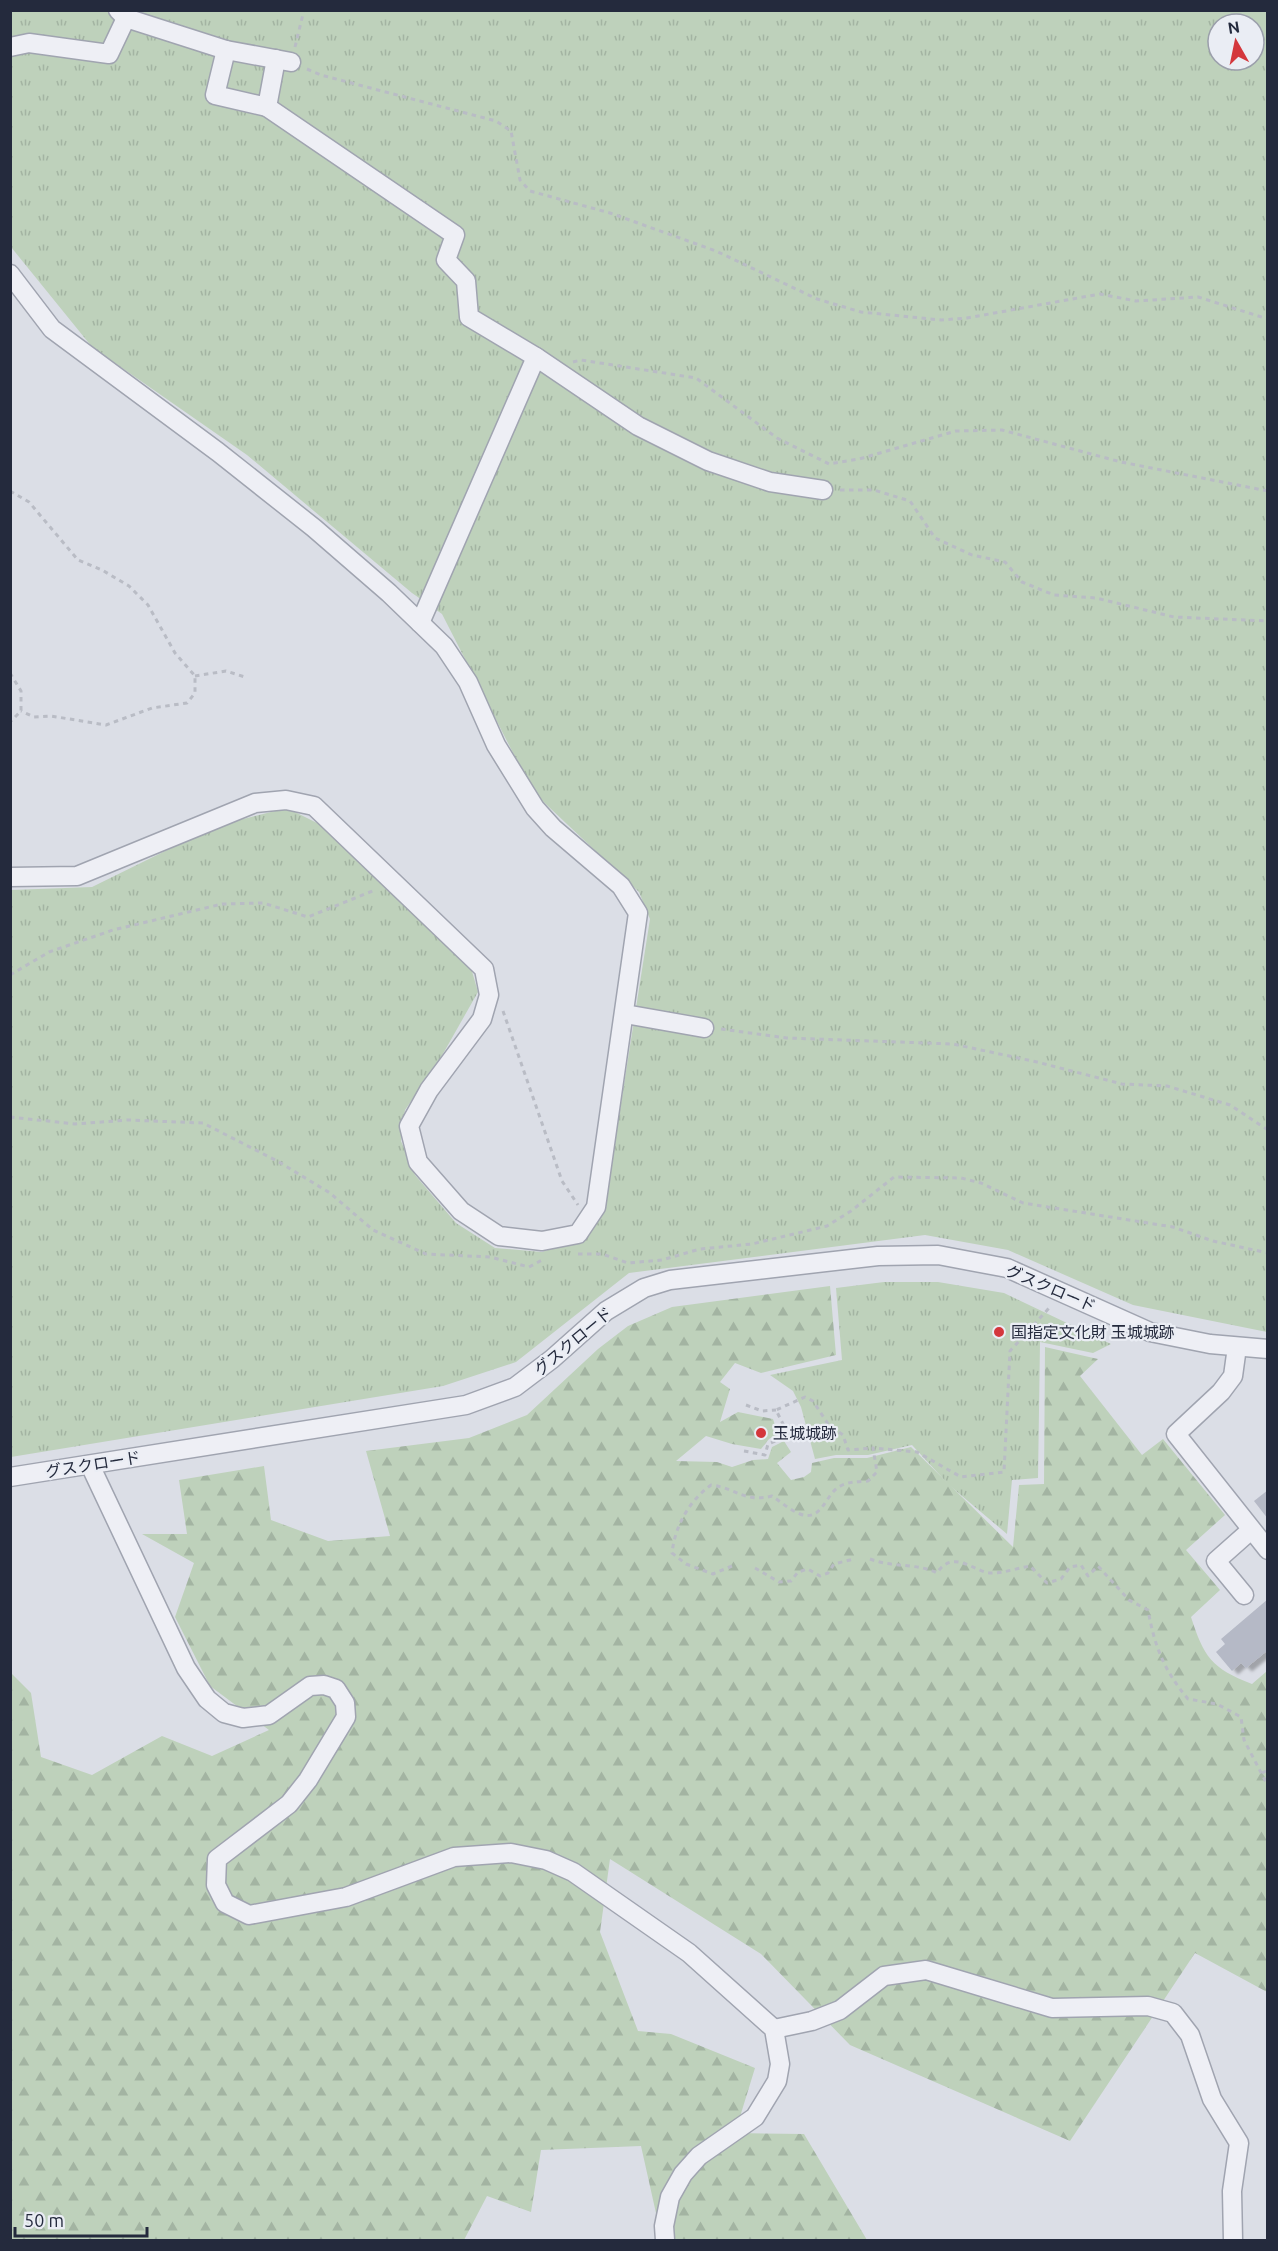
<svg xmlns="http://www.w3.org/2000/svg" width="1278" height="2251" viewBox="0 0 1278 2251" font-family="Ubuntu,'Noto Sans JP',sans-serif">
<defs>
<pattern id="grass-tufts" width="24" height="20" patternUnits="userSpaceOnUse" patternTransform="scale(1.5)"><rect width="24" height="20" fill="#bed1bb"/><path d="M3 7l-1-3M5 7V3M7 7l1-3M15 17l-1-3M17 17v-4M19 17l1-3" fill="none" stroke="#a3b4a2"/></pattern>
<pattern id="forest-firs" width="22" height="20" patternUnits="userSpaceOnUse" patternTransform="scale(1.5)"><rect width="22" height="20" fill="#bed1bb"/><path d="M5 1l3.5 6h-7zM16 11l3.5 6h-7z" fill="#a3b4a2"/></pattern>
<filter id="shadow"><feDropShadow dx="6" dy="3.5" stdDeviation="1.5" flood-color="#0004"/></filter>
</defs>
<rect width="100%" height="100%" fill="#dbdee6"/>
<g fill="url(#grass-tufts)" fill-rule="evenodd">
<path d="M11,11H1267V1332L1133,1305L1008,1250L925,1235L629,1273L516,1362L443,1386L11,1457V890L92,887L216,826L287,808L323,826L469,961L478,992L440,1059L405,1110L401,1141L415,1175L456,1223L495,1248L542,1252L586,1237L605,1205L650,919L639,892L533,792L442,614L412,593L247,455L92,347L11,247ZM1218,24H1254V60H1218Z"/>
<path d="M884,1282H938L1004,1293L1111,1344L1093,1353L1040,1342L1038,1478L1012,1480L1007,1534L949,1485L912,1445L868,1455H836L815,1459L801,1407L793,1391L770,1375L842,1360L836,1288Z"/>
</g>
<path fill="url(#forest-firs)" d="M830,1286L836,1355L761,1373L735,1363L720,1382L730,1389L720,1422L738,1412L773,1419L778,1434L769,1439L761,1449L732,1444L706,1436L676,1461L717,1462L732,1467L753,1460L768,1459L772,1447L784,1441L791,1452L777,1463L791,1480L804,1477L811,1472L812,1463L834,1458H867L911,1447L1013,1547L1019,1485L1044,1484L1045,1347L1098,1359L1080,1376L1142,1455L1163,1439L1225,1515L1186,1550L1220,1590L1191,1617C1204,1657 1211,1668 1252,1684L1267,1671V1992L1195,1953L1070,2141L850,2045L761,1954L610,1859L600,1932L638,2031L671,2034L755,2068L735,2133L804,2134L867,2240H662L641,2146L541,2150L531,2212L487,2196L464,2240H11L10,1672L31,1693L41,1757L92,1775L162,1736L212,1756L269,1730L210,1686L175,1617L194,1563L142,1534H187L179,1480L264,1466L271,1520L328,1541L390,1536L366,1451L469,1438L527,1415L598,1349L628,1326L672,1307Z"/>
<g fill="#b5b9c6" filter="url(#shadow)">
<path d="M1268,1490V1519L1254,1501Z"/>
<path d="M1268,1599V1650L1246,1668L1241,1663L1232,1671L1216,1652L1225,1644L1221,1639Z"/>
</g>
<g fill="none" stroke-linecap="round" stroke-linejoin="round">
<defs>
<g id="minor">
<path d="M118,10L126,18L226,50L291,62"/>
<path d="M10,47L29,43L109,54L126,18"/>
<path d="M226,50L215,95L267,107L276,59"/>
<path d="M267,107L455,235L446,260L466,281L469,317L536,357L638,426L708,461L770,482L823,490"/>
<path d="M10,274L52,329L218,452L314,528L389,593L444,646L468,682L496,745L535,808L553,828L621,886L638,913L596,1207L578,1234L542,1241L499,1236L461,1211L418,1162L409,1126L429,1090L482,1019L489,995L484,969L314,806L286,800L255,803L77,876L10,877"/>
<path d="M420,623L536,357"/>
<path d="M625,1014L704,1028"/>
<path d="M1237,1347L1233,1376L1221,1392L1176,1434L1268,1550"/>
<path d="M90,1465L186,1668L207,1699L224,1713L243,1718L269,1715L310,1686L324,1685L336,1689L345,1703L346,1717L308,1780L289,1804L217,1859L216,1885L225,1903L249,1915L346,1897L454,1857L511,1853L546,1860L573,1872L689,1953L774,2029L780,2064L777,2081L755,2117L699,2156L683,2174L670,2197L664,2226L665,2240"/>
<path d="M10,1477L466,1405L515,1387L552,1359L606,1311L644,1288L670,1280L878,1256L938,1255L1007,1268L1150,1332L1210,1344L1268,1349"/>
<path d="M1244,1595L1216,1561L1251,1530"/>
<path d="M774,2029L812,2021L840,2010L884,1976L926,1970L1052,2008L1148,2006L1173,2013L1190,2035L1212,2099L1239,2143L1232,2191L1233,2240"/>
</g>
</defs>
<use href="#minor" stroke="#a0a4b0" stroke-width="21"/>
<g stroke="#b9bcc5" stroke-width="3" stroke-dasharray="4.5 4.5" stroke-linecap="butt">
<path d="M295,47L304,10"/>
<path d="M307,69L321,75L496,121L511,131L520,180L530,191L610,213L716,251L817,299L861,312L941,320L967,318L1100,294L1136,301L1198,297L1268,319"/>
<path d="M573,362L581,360L696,378L777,438L829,464L859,459L956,431L1002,430L1121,462L1268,491"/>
<path d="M840,490H874L910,501L935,538L972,555L1005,562L1022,582L1054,595L1096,598L1174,617L1268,621"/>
<path d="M10,491L29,502L78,560L102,570L129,586L148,605L175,653L195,676V693L187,703L152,708L106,725L51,716L34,717L21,711"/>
<path d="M10,673L21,691V711L10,722"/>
<path d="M195,676L226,671L245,677"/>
<path d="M10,975L49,952L113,930L222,904L263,903L308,917L375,890"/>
<path d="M503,1011L562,1181L578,1205"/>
<path d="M721,1029L787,1038L953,1044L1037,1062L1122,1084L1167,1086L1230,1105L1268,1130"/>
<path d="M10,1117L75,1124L128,1120L203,1123L279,1162L330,1193L373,1230L426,1254L490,1257L529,1267L544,1259"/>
<path d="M578,1254H602L628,1263L662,1260L700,1249L752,1244L827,1226L851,1211L894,1177L961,1178L981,1183L1023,1203L1173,1227L1213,1241L1268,1253"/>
<path d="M746,1405L762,1411L776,1410"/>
<path d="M744,1451L765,1455L768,1444L785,1437L784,1426L776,1410L805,1397L813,1401L828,1424L843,1435L848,1450L873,1448"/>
<path d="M870,1559C894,1568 918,1563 937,1573C954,1547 976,1574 992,1573C1004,1573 1018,1568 1030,1566L1047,1583L1061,1579L1070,1567L1081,1565L1088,1576L1098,1566L1129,1600L1148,1610C1155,1648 1164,1670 1188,1699L1217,1704L1241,1717L1244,1740L1268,1786"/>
<path d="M732,1566L713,1574L686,1564L672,1553C675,1526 689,1501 711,1485C736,1488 744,1503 772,1496C781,1502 790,1510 800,1514C820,1522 825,1498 836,1489C846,1481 856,1482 868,1481L877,1472L873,1448L917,1452L961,1477L1004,1472L1010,1351L1050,1307"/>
<path d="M755,1568L779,1582L791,1581L798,1572L808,1569L820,1576L828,1573L834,1564L854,1559"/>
<path d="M1262,1773L1268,1770"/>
</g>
<use href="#minor" stroke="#eeeff5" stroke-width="18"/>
</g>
<g fill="#d4373c" stroke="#eaedf4" stroke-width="2">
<circle cx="999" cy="1332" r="6"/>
<circle cx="761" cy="1433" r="6"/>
</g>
<g text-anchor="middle" stroke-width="4.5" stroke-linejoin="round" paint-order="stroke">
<g font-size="16" fill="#242a3d" stroke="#eaedf4">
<text transform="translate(1051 1288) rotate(23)" y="6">グスクロード</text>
<text transform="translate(573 1341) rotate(-40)" y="6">グスクロード</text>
<text transform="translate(93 1464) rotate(-9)" y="6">グスクロード</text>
</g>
<g font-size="16" fill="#242a3d" stroke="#eaedf4" text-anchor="start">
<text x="1011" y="1338">国指定文化財 玉城城跡</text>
<text x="773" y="1439">玉城城跡</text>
</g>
</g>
<rect width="1278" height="2251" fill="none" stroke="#242a3d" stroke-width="24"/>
<g transform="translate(1236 42) rotate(351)"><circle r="28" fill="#eaedf4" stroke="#9b9fab" stroke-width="1.5"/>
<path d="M0-4.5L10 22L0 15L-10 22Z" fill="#d4373c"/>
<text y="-9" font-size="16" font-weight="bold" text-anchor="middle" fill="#242a3d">N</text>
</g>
<path d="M15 2227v9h132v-9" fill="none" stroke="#242a3d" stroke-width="3"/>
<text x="24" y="2227" font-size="18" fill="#242a3d" stroke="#eaedf4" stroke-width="4.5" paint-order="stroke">50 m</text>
</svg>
